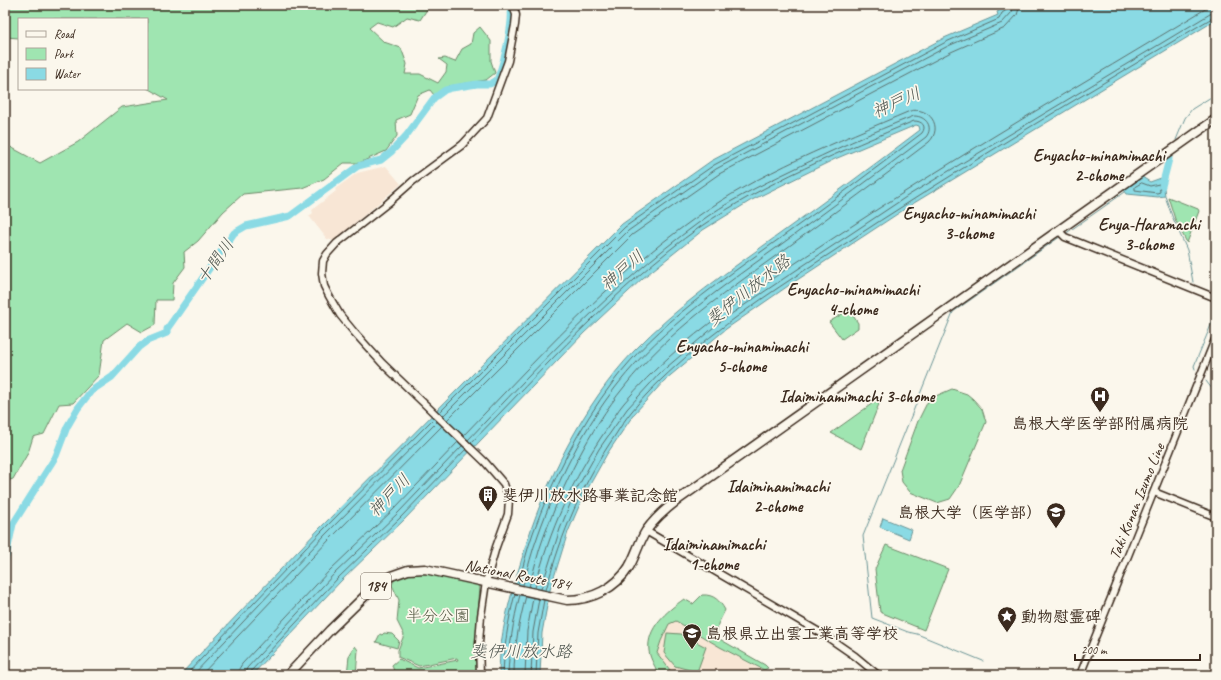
<svg xmlns="http://www.w3.org/2000/svg" width="1221" height="680" viewBox="0 0 1221 680" font-family="Caveat,'Klee One',sans-serif">
<rect width="100%" height="100%" fill="#fbf7ec"/>
<filter id="ink" filterUnits="userSpaceOnUse"><feTurbulence type="fractalNoise" baseFrequency=".025" numOctaves="2"/><feDisplacementMap in="SourceGraphic" scale="8" xChannelSelector="R" yChannelSelector="G"/><feConvolveMatrix kernelMatrix="1 2 1 2 8 2 1 2 1" color-interpolation-filters="sRGB"/></filter>
<g filter="url(#ink)">
<g fill="#f8e6d5">
<path d="M386,166L401,184L334,241L327,239L309,216L313,213L312,210L336,191L335,189L357,173Z"/>
<path d="M676,621L720,647L772,675H670V670L657,653L661,641L669,624Z"/>
</g>
<g fill="#9fe5b1" stroke="#6d8868">
<path d="M15,5H430L420,20L407,17L393,27L377,22L369,28L384,42L401,48L407,64L405,74H420L438,83L446,72L447,65L439,59L445,58L455,62L462,49L471,44L473,33L480,27L491,41V61L495,73L486,80L449,86L434,95L430,90L418,95L410,114L396,120L397,136L386,151L359,163H344L324,179L302,188L243,194L223,212L198,241L184,252L185,267L173,283L172,300H156L155,325L142,332L127,323L104,340L99,375L73,403L59,404L44,434L33,437L28,453L13,479L5,482V144L40,163L78,142L122,107L168,100L147,88V19H19V38L5,37V7L15,6Z"/>
<path d="M1168,197L1198,209L1199,211L1187,243L1175,219Z"/>
<path d="M849,310L858,323V328L842,339L829,322Z"/>
<path d="M952,389L967,394L973,399L982,409L986,422L959,486L950,499L937,503L910,492L902,482L900,470L918,421L928,401L938,395Z"/>
<path d="M880,398L881,399L861,449L831,433Z"/>
<path d="M886,545L948,569L924,630L880,612L875,569Z"/>
<path d="M420,571L480,585L477,630V672L464,675H395L392,665L399,659L418,668L458,660L457,658L419,666L398,657V650L404,635L397,621L399,600L392,585L396,576Z"/>
<path d="M702,595C714,594 720,601 725,610L718,624L716,637L765,665L768,668L764,670L720,647L676,621L669,624L661,641L657,653L670,670V675H659C656,668 650,659 649,651C646,628 667,611 684,599L693,604Z"/>
<path d="M384,633L392,634L399,641L397,648L376,642L380,634L382,635Z"/>
<path d="M667,633L681,634L706,647L697,672L675,666L664,653Z"/>
<path d="M355,646L358,650L356,675H347L349,656Z"/>
</g>
<g fill="#8adae4" stroke="#6a9495">
<path d="M1006,5H1216V20L914,203L788,286L726,329L665,380L634,414L607,454L583,497L568,532L550,590L542,633L540,675H499C499,634 511,594 523,555C543,485 584,403 634,351C677,306 730,270 781,233C828,199 874,165 920,130L919,126L916,125L835,159L750,201L703,230L643,278L584,333L404,520L341,581L252,675H180L319,529L622,224L711,161L944,38L998,15L997,12L1006,6Z"/>
<path d="M1142,177L1150,182L1161,178H1166L1164,188L1165,196L1158,197L1127,194L1124,190Z"/>
<path d="M883,518L912,530L909,539L880,527Z"/>
</g>
<g fill="none" stroke-linecap="round" stroke-linejoin="round">
<g stroke="#5b706d" stroke-width="1">
<path d="M1142,183L1150,186L1159,184L1160,192L1157,193L1135,190V187Z"/>
<path d="M439,413L625,227L714,165L946,42L999,19L1002,13L1008,9L1009,5"/>
<path d="M443,416L628,231L716,169L948,46L1002,23L1012,12L1014,5"/>
<path d="M447,420L632,235L719,174L951,52L1005,28L1017,15L1020,5"/>
<path d="M463,436C536,360 608,280 694,219C759,172 837,142 910,111C929,106 944,127 929,142C883,177 835,212 788,247C730,289 669,330 624,387C589,430 563,485 544,536C538,552 534,570 529,587"/>
<path d="M468,440C540,364 612,286 697,224C726,202 759,186 792,170C831,151 872,132 914,116C926,116 934,127 926,137C878,173 831,208 783,243C725,285 663,327 618,384C583,428 557,482 538,535C532,551 528,568 523,585"/>
<path d="M471,443C543,369 616,287 700,227C765,182 842,151 914,121C922,121 927,126 922,133C875,169 827,205 779,239C721,281 657,324 613,382C579,427 552,480 533,533C527,550 523,567 518,584"/>
<path d="M535,588C549,531 573,478 606,430C612,421 617,411 624,403C681,336 758,288 832,239C954,158 1081,84 1207,8L1216,6"/>
<path d="M541,589L560,529L575,492L599,449L627,409L660,373L721,321L783,279L909,195L1210,14L1216,12"/>
<path d="M546,590C561,534 583,482 616,434C621,426 626,418 632,411C650,389 671,370 693,351C737,314 785,283 834,251C957,169 1085,94 1212,18L1216,17"/>
<path d="M186,675L322,531L434,418"/>
<path d="M193,675L325,535L437,422"/>
<path d="M201,675L330,539L442,426"/>
<path d="M239,675V669L242,664L330,570L394,509L458,442"/>
<path d="M245,675L247,668L334,574L398,513L462,446"/>
<path d="M250,675L251,671L338,578L401,517L466,449"/>
<path d="M503,675C504,648 508,620 515,594"/>
<path d="M508,675C509,648 513,621 520,595"/>
<path d="M514,675C514,648 519,622 526,596"/>
<path d="M525,675L527,631L533,598"/>
<path d="M531,675L533,632L539,599"/>
<path d="M536,675L538,633L544,600"/>
</g>
<g stroke="#6a9495" stroke-width="1">
<path d="M1176,140L1185,118L1192,109L1216,94"/>
<path d="M1165,196L1172,216L1187,250L1193,282"/>
<path d="M1065,234L1125,192"/>
<path d="M1195,292L1216,302"/>
<path d="M1195,369L1194,366L1216,313"/>
<path d="M1206,381L1216,394"/>
<path d="M983,661L917,634L908,632L872,618L863,536L953,312L1061,236"/>
</g>
<g stroke="#8adae4" stroke-width="7">
<path d="M1162,186L1169,159"/>
<path d="M5,561L13,524L56,456L67,427L78,408L91,391L112,377L139,347L147,341L167,333V329L234,233L246,226L290,216L358,166L381,160L391,152L406,136L434,98L445,90L452,88L477,84H490L497,80C503,65 515,20 510,5"/>
</g>
<defs>
<g id="secondary">
<path d="M1058,230L1065,237L1216,298"/>
<path d="M1154,492L1216,517"/>
<path d="M646,531L826,636L855,656L878,675"/>
<path d="M480,675L479,643L481,616L486,582L496,547L508,514L509,499L504,484L485,462L382,363L354,332L340,315L329,296L324,286L322,273L323,261L327,254L337,243L388,203L413,181L462,145L487,118L508,61L515,25L516,15L513,5"/>
<path d="M1080,675L1216,337"/>
</g>
<path id="highway" d="M288,675L330,630L371,590L391,576L408,570L425,569L567,600C592,600 616,588 629,567C636,555 639,542 646,531C655,518 667,508 679,499L1216,119"/>
</defs>
<use href="#secondary" stroke="#3b2a1e" stroke-width="9"/>
<use href="#highway" stroke="#3b2a1e" stroke-width="11"/>
<use href="#secondary" stroke="#fbf7ec" stroke-width="6"/>
<use href="#highway" stroke="#fbf7ec" stroke-width="8"/>
</g>
</g>
<defs>
<symbol id="hospital-pin" viewBox="-11 -11 22 30"><path d="M0 17L-7.5 6A9.5 9.5 0 1 1 7.5 6Z" fill="#3b2a1e" stroke="#fbf7ec"/><path d="M-5-5h3v3.5h4V-5h3V5h-3V1.5h-4V5h-3Z" fill="#fff"/></symbol>
<symbol id="building-pin" viewBox="-11 -11 22 30"><path d="M0 17L-7.5 6A9.5 9.5 0 1 1 7.5 6Z" fill="#3b2a1e" stroke="#fbf7ec"/><path d="M-4-6H4V6H1V3H-1V6H-4ZM-2.5-4.3h1.7v1.8h-1.7ZM.8-4.3h1.7v1.8H.8ZM-2.5-1h1.7V.8h-1.7ZM.8-1h1.7V.8H.8Z" fill="#fff"/></symbol>
<symbol id="university-pin" viewBox="-11 -11 22 30"><path d="M0 17L-7.5 6A9.5 9.5 0 1 1 7.5 6Z" fill="#3b2a1e" stroke="#fbf7ec"/><path d="M0-5L7-2L0 1L-7-2ZM-4 1L0 2.5L4 1V4Q0 6-4 4Z" fill="#fff"/></symbol>
<symbol id="sight-pin" viewBox="-11 -11 22 30"><path d="M0 17L-7.5 6A9.5 9.5 0 1 1 7.5 6Z" fill="#3b2a1e" stroke="#fbf7ec"/><path d="M0-6L1.8-2.2L6-1.7L2.9 1.2L3.7 5.4L0 3.3L-3.7 5.4L-2.9 1.2L-6-1.7L-1.8-2.2Z" fill="#fff"/></symbol>
<symbol id="school-pin" viewBox="-11 -11 22 30"><path d="M0 17L-7.5 6A9.5 9.5 0 1 1 7.5 6Z" fill="#3b2a1e" stroke="#fbf7ec"/><path d="M0-5L7-2L0 1L-7-2ZM-4 1L0 2.5L4 1V4Q0 6-4 4Z" fill="#fff"/></symbol>
</defs>
<g fill-rule="evenodd">
<use href="#hospital-pin" x="1089" y="385" width="22" height="30"/>
<use href="#building-pin" x="477" y="484" width="22" height="30"/>
<use href="#university-pin" x="1045" y="501" width="22" height="30"/>
<use href="#sight-pin" x="996" y="605" width="22" height="30"/>
<use href="#school-pin" x="681" y="622" width="22" height="30"/>
</g>
<g text-anchor="middle" stroke-width="3.5" stroke-linejoin="round" paint-order="stroke">
<rect fill="#fbf7ec" stroke="#75685c" stroke-width="1" x="361" y="573" width="30" height="26" rx="3"/>
<g font-size="15" font-weight="bold" fill="#3b2a1e">
<text x="376" y="591">184</text>
</g>
<g font-size="16" font-weight="bold" fill="#3b2a1e" stroke="#fbf7ec" text-anchor="start">
<text x="1100" y="429" text-anchor="middle">島根大学医学部附属病院</text>
<text x="502" y="501">斐伊川放水路事業記念館</text>
<text x="1042" y="518" text-anchor="end">島根大学（医学部）</text>
<text x="1021" y="622">動物慰霊碑</text>
<text x="706" y="639">島根県立出雲工業高等学校</text>
</g>
<g font-size="16" fill="#3b2a1e" stroke="#fbf7ec">
<text transform="translate(1136 501) rotate(-68)" y="6">Taki Konan Izumo Line</text>
<text transform="translate(518 574) rotate(11)" y="6">National Route 184</text>
</g>
<g font-size="16" fill="#545943" stroke="#fbf7ec">
<text x="438" y="621">半分公園</text>
</g>
<g font-size="17" font-style="italic" fill="#4f5650" stroke="#fbf7ec">
<text transform="translate(896 102) rotate(-24)" y="6">神戸川</text>
<text transform="translate(215 261) rotate(-55)" y="6">十間川</text>
<text transform="translate(622 270) rotate(-41)" y="6">神戸川</text>
<text transform="translate(748 290) rotate(-39)" y="6">斐伊川放水路</text>
<text transform="translate(389 495) rotate(-46)" y="6">神戸川</text>
<text x="521" y="657">斐伊川放水路</text>
</g>
<g font-size="17" font-weight="bold" fill="#3b2a1e" stroke="#fbf7ec">
<text x="1099" y="161">Enyacho-minamimachi<tspan x="1099" dy="20">2-chome</tspan></text>
<text x="969" y="219">Enyacho-minamimachi<tspan x="969" dy="20">3-chome</tspan></text>
<text x="1149" y="230">Enya-Haramachi<tspan x="1149" dy="20">3-chome</tspan></text>
<text x="853" y="295">Enyacho-minamimachi<tspan x="853" dy="20">4-chome</tspan></text>
<text x="742" y="352">Enyacho-minamimachi<tspan x="742" dy="20">5-chome</tspan></text>
<text x="857" y="402">Idaiminamimachi 3-chome</text>
<text x="778" y="492">Idaiminamimachi<tspan x="778" dy="20">2-chome</tspan></text>
<text x="714" y="550">Idaiminamimachi<tspan x="714" dy="20">1-chome</tspan></text>
</g>
</g>
<rect width="1221" height="680" fill="none" stroke="#fbf7ec" stroke-width="20"/>
<rect x="10" y="10" width="1201" height="660" fill="none" stroke="#3b2a1e" stroke-width="1.5" filter="url(#ink)"/>
<rect x="18" y="18" width="130" height="72" fill="#fbf7ec" stroke="#aea59a"/>
<rect x="26" y="31" width="20" height="6" fill="#fbf7ec" stroke="#aea59a"/>
<text x="54" y="38" font-size="12" fill="#3b2a1e">Road</text>
<rect x="26" y="48" width="20" height="12" fill="#9fe5b1" stroke="#aea59a"/>
<text x="54" y="58" font-size="12" fill="#3b2a1e">Park</text>
<rect x="26" y="68" width="20" height="12" fill="#8adae4" stroke="#aea59a"/>
<text x="54" y="78" font-size="12" fill="#3b2a1e">Water</text>
<path d="M1075 654v6h125v-6" fill="none" stroke="#3b2a1e" stroke-width="2"/>
<text x="1081" y="654" font-size="12" fill="#3b2a1e" stroke="#fbf7ec" stroke-width="3" paint-order="stroke">200 m</text>
</svg>
